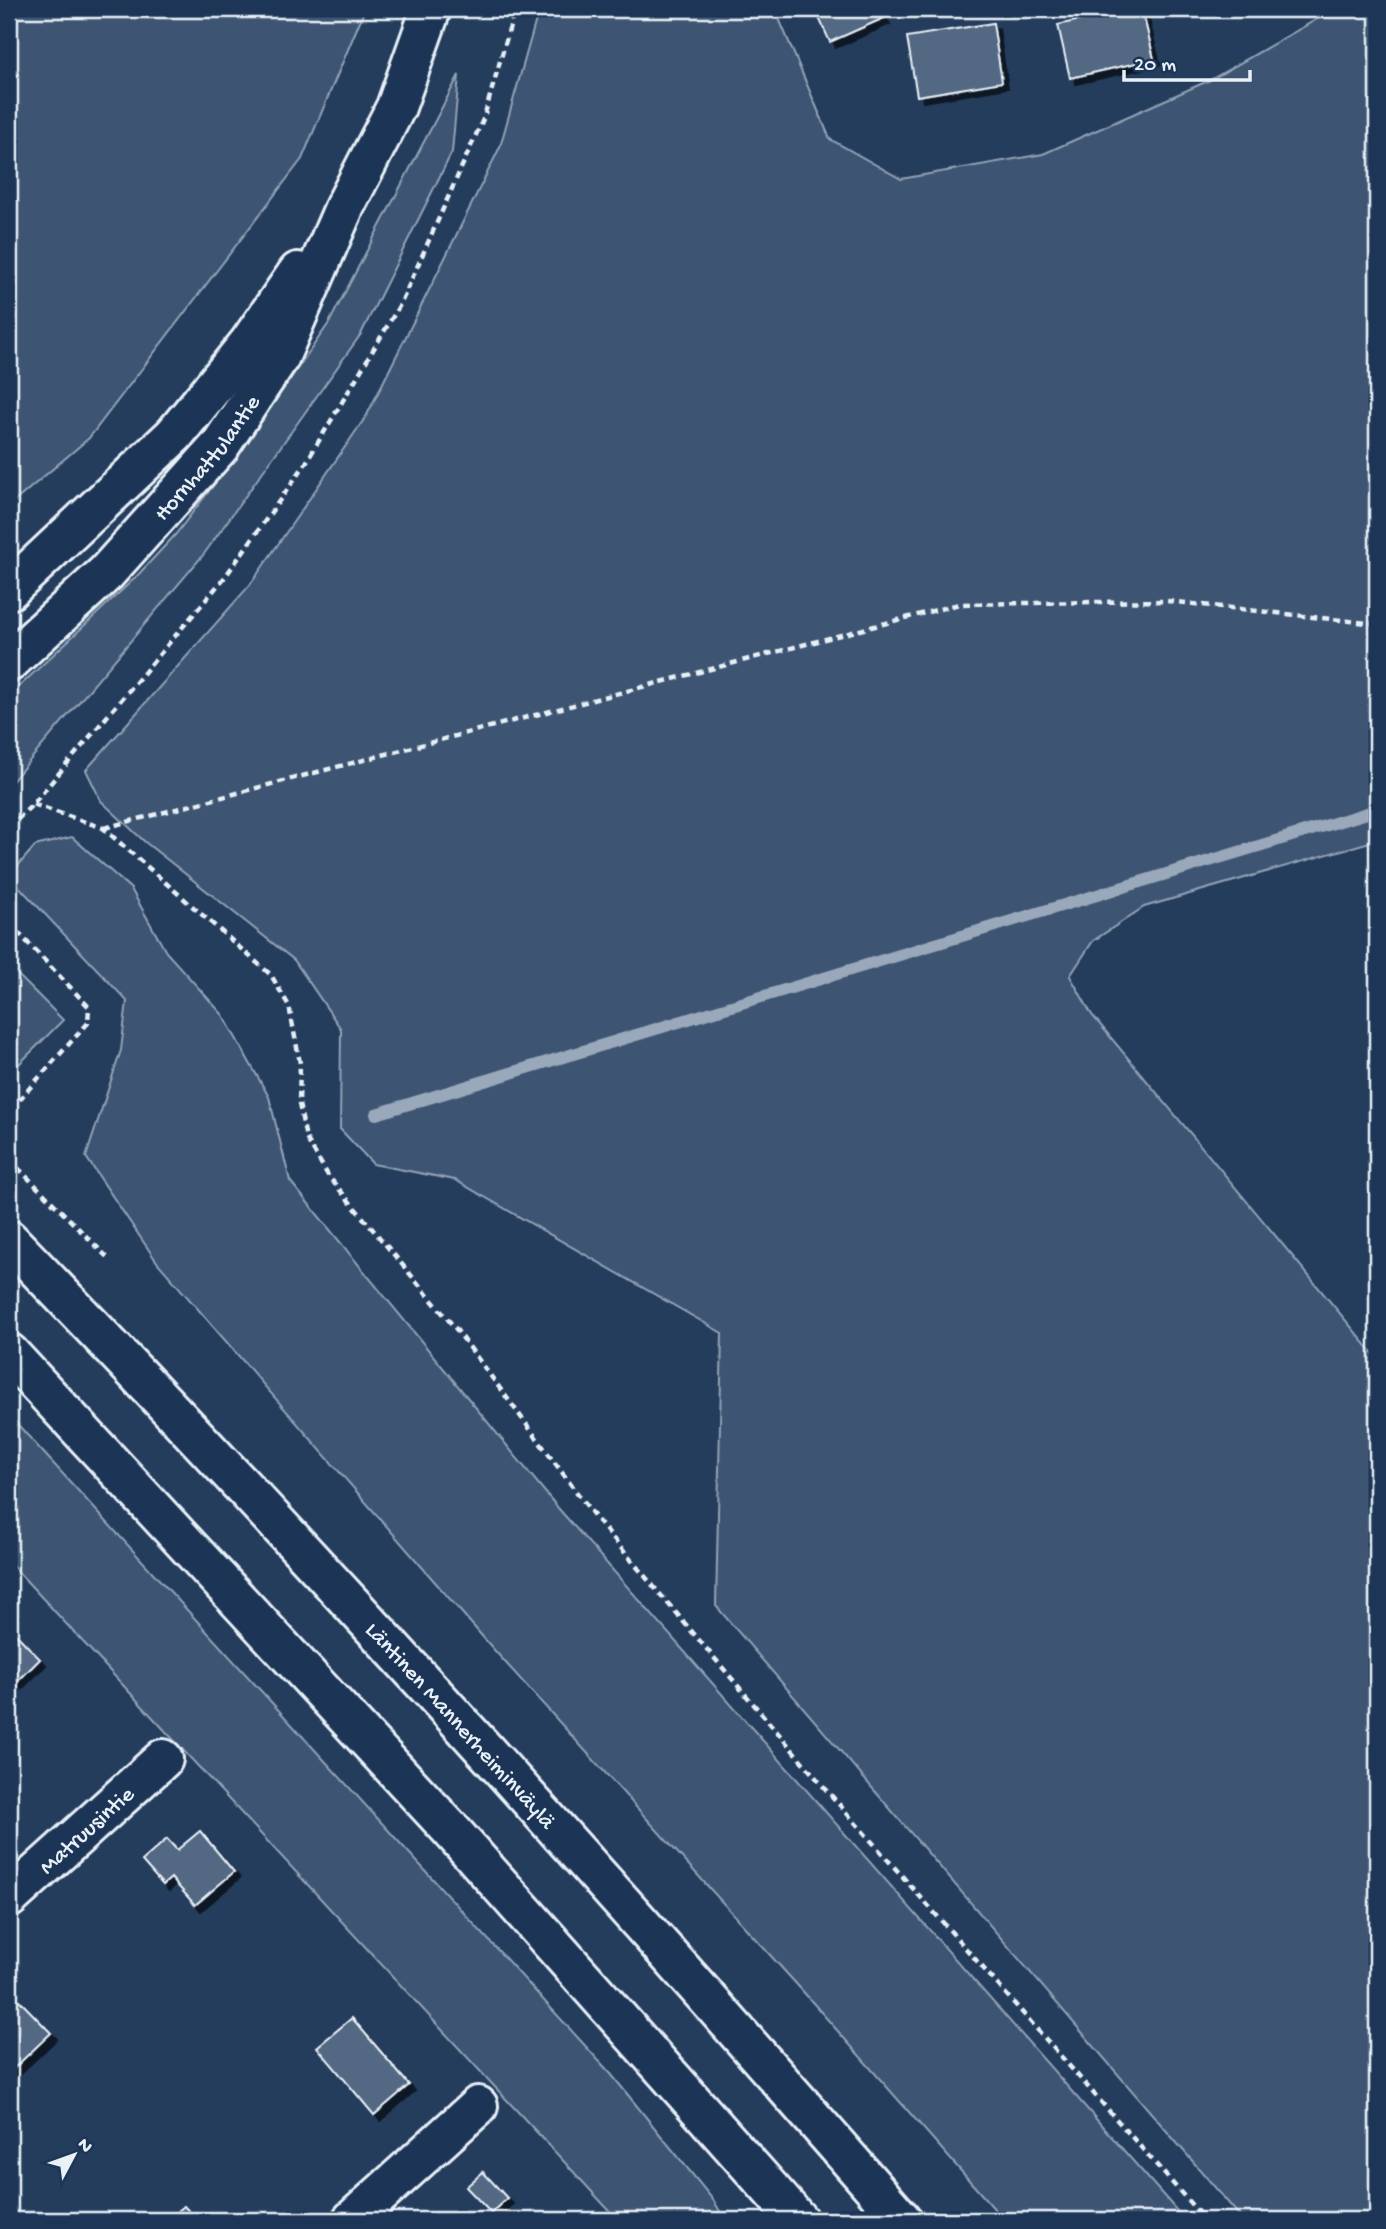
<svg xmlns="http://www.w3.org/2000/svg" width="1386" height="2229" viewBox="0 0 1386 2229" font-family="'Gochi Hand',sans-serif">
<defs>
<filter id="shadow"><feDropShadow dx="6" dy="6" stdDeviation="0" flood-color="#0009"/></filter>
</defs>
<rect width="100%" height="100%" fill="#253d5d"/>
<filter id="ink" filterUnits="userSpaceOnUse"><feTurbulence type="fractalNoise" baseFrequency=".0143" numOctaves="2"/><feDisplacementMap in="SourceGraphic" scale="14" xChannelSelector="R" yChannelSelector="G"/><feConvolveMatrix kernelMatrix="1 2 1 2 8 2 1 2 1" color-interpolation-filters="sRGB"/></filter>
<g filter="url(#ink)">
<g fill="#3e5472" stroke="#93a2b5" stroke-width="2">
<path d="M9,9H365L302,159L89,438L9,506Z"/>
<path d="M539,9H775L830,139L901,179L1043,154L1210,80L1335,9H1377V840L1144,907L1093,941L1070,976L1092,1015L1377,1358V2220H1243L716,1606L722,1333L455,1180L373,1164L340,1129L341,1029L294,960L145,842L101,801L86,770L250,585L367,415L500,147Z"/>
<path d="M459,75L452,152L361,334L204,554L9,785V696L136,577L175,535L244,446L329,323Z"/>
<path d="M72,837L131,889L166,952L223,1015L269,1097L290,1181L558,1508L1185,2220H1004L799,1987L495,1651L157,1262L86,1157L121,1050L127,1001L9,876L35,846Z"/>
<path d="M9,966L63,1020L9,1074Z"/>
<path d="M9,1415L611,2074L714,2201L725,2220H618L9,1562Z"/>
</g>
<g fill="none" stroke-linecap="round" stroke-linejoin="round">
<path stroke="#99a8ba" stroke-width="12" d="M376,1114L1377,810"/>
</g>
<g fill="#536782" stroke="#e8f1f8" stroke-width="2" filter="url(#shadow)">
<path d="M815,9H879L884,18L830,42Z"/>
<path d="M1129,9H1142L1154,59L1070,78L1058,25Z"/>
<path d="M993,23L1002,82L917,96L907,37Z"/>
<path d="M9,1627L40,1659L15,1684L9,1678Z"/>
<path d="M200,1831L234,1872L195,1905L171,1878L163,1885L142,1861L167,1839L177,1850Z"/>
<path d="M17,1998L51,2033L9,2073V2007Z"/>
<path d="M352,2018L409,2085L374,2115L317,2047Z"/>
<path d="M483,2172L507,2198L491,2213L466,2187Z"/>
<path d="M184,2206L197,2220H168Z"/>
</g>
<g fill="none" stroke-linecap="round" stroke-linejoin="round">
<defs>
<g id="minor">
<path d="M9,590L174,435L249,343L298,272"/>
<path id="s1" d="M9,662L106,573L220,446L280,356L344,208L396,107L431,9"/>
<path id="s2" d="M9,1898L163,1759"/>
<path d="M352,2220L478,2106"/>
</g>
<g id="major">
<path id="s3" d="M9,1240C316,1558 612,1887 902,2220"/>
<path d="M9,1353L451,1830L798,2220"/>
</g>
</defs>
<use href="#minor" stroke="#e8f1f8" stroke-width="44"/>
<use href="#major" stroke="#e8f1f8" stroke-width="44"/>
<g stroke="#e8f1f8" stroke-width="4.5" stroke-dasharray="7 5" stroke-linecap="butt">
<path d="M33,804L103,828L271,975L289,1006L300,1063L299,1104L306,1138L329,1177L456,1329L598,1521L829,1793L1205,2220"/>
<path d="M9,828L33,804L225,577L304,466L401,303L484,117L515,9"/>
<path d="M104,828L959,604L1167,601L1377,624"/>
<path d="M9,923L89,1007L88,1023L9,1111"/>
<path d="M9,1159L107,1257"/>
</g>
<use href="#minor" stroke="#1d3557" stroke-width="38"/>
<use href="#major" stroke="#1d3557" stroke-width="38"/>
</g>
</g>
<g text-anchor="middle" stroke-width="6" stroke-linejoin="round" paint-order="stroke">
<g font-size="23" fill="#e8f1f8" stroke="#1d3557">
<text dy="8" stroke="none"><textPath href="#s1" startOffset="285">Hornhattulantie</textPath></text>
<text dy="8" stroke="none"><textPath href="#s3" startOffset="663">Läntinen Mannerheiminväylä</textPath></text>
<text dy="8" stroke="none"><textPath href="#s2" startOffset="103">Matruusintie</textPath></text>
</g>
</g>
<rect width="1386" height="2229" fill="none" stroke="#1d3557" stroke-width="35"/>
<rect x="18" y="18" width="1351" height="2194" fill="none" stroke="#e8f1f8" stroke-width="2.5" filter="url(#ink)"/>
<g transform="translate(74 2155) rotate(49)" stroke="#1d3557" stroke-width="5" paint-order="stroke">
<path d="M0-5L12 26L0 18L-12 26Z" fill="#e8f1f8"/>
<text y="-10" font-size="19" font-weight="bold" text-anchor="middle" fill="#e8f1f8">N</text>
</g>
<path d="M1124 70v10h126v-10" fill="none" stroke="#e8f1f8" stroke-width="3.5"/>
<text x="1134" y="70" font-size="21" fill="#e8f1f8" stroke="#1d3557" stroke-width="5" paint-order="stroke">20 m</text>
</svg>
